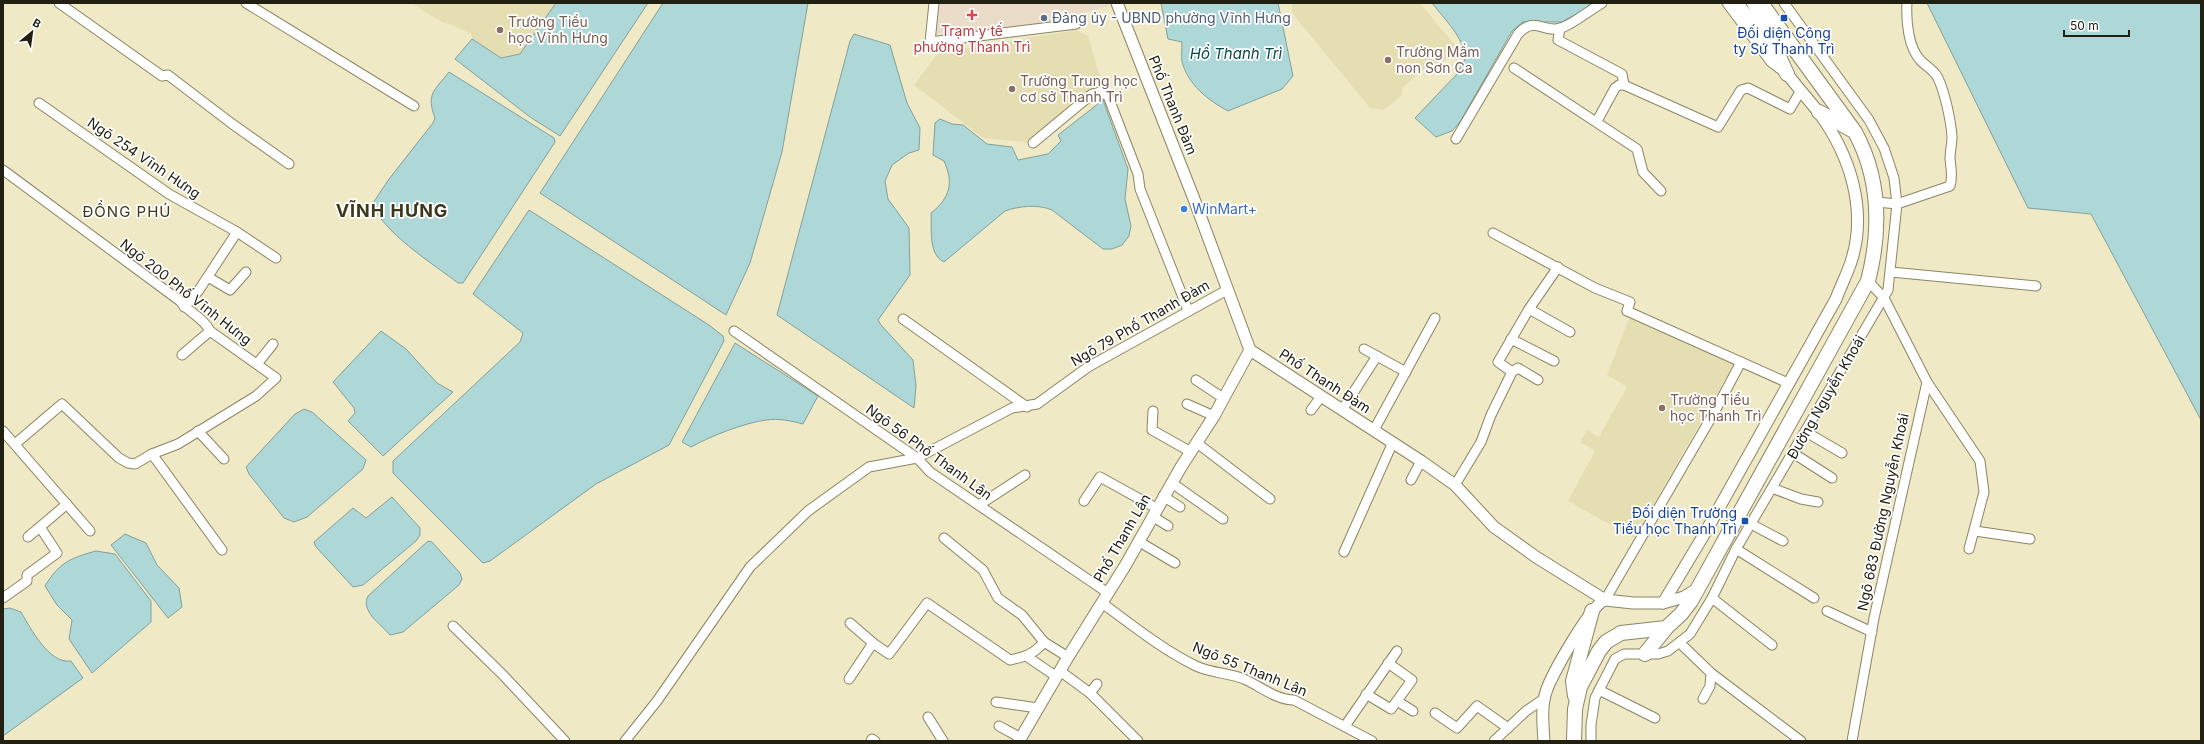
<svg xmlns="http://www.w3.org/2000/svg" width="2204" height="744" viewBox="0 0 2204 744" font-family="Inter,sans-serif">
<rect width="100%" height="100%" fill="#efe9c5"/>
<path fill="#ebdbc9" d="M939,3H1108L1109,6L1080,14L1082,21L934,35Z"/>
<g fill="#e6deb3">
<path d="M411,3H556L520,54L501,58L472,39L471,34L452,25L444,23Z"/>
<path d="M1292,3H1420L1458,49L1434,70H1423L1403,87L1402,95L1384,110L1370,108L1292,13Z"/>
<path d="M1076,30L1088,36L1105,93L1036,143L983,138L914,85L938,53Z"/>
<path d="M1630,316L1734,364L1634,538L1568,501L1595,451L1580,442L1587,430L1599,437L1627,387L1607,375Z"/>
</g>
<g fill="#aed7d7" stroke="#84a09c">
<path d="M556,3H648L560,136L530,117L455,59L472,39L501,58L520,54Z"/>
<path d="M663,3H808L782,152L750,263L726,315L540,193Z"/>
<path d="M1161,3H1278L1293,76L1282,89L1228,111C1209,101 1187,84 1182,61C1181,56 1182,48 1182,42L1168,39Z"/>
<path d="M1432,3H1596L1562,22H1523L1512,31L1460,122L1452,131L1436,137L1415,118L1457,74L1465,59C1464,37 1445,20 1432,3Z"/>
<path d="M1927,3H2201V420L2091,214L2028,208Z"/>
<path d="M854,34L890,45L907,103L920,128L919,150L909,153L892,165L885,181L888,199L909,228L910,275L878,320L881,325L913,360L916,386L914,408L777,315L850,41Z"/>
<path d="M449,72L554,138L555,142L463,283H458C436,266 379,230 373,203L389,179L433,123L435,118C426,94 434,91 449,72Z"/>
<path d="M1103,100L1128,169L1125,199L1131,226L1129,236L1122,245L1112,249H1103L1052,210C1038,204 1019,206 1005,211L944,262C928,254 932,230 931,213C950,198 954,183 944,161L933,155L935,123L940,119L952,124L963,125L987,144L1012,147L1018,160L1048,154L1061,141L1058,135Z"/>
<path d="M529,210L709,325L723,336L724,341L669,445L596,484L490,561L483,563L393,473V461L520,342L523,333L473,294Z"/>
<path d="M381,331L406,349L437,383L453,392L383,456L348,421L355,413L354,408L333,382Z"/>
<path d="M735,343L818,396L803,424C792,421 778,418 766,420C744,423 711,436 691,447L682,442Z"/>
<path d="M304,409L312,412L366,460L363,469L307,517L294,522L284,518L249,474L246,467L295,414Z"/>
<path d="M392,497L420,528V535L416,541L363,585L353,587L316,547L314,542L353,508L366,518Z"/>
<path d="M125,534L146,543L157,565L179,588L182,607L168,618L111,545Z"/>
<path d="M428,541L432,542L460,573L462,579L459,585L403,632L390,635C381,624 360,611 368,596Z"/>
<path d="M96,551L115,554L151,601V622L92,673L69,639L72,620L57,605L45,586C59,563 70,558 96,551Z"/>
<path d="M10,608L21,612C31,629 49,664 71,661L83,678L3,736V609Z"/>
</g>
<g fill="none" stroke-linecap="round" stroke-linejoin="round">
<defs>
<g id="minor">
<path d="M59,3L162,76L168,75L231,123L289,164"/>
<path d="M246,3L414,106"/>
<path d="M934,3L930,42L1076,24"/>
<path d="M1727,3L1771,62L1784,72"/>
<path d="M1560,28L1558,40L1622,74L1624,85"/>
<path d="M1514,68L1637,149L1643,172L1661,191"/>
<path d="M39,103L169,194L237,232L276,258"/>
<path d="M1597,121L1615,88L1619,85H1624L1718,127L1741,90L1748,88L1790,109L1800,92"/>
<path d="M1456,139L1518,34C1535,15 1544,34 1561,28C1573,24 1590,10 1602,3"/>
<path d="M1033,143L1092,94L1100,92L1108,96L1138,174L1140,189L1188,310"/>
<path d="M3,170L180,301C188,312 204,318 210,331L276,378L256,396L178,444L152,454L135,464L128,463L119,458L62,404L15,444"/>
<path d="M1877,202L1897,204L1950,186C1953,176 1951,169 1950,159C1950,152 1952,144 1952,137C1951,121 1945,93 1938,78C1934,70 1927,67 1921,61C1908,48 1906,20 1907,3"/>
<path d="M1493,233L1595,288L1630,302L1627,311L1788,383"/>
<path d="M1891,272L2036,286"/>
<path d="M208,277L230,290L246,272"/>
<path d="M184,307L199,290L237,232"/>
<path d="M1529,309L1570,332"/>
<path d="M903,319L1027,407"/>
<path d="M734,331L917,458L930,472L1108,593"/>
<path d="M1511,339L1554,361"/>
<path d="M1364,349L1406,372"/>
<path d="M182,355L210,331"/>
<path d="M257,364L273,344"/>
<path d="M1512,372L1498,362L1529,309L1558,267"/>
<path d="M1196,380L1223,398"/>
<path d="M1927,382L1980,461L1984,492L1969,549"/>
<path d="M1187,404L1214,416"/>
<path d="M1311,410L1320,398"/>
<path d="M1342,410L1377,356"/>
<path d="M1153,411L1152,430L1191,452"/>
<path d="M1374,430L1435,318"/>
<path d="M3,431L90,531"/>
<path d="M198,431L224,459"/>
<path d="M1806,432L1842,453"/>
<path d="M1197,443L1270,499"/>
<path d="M1793,453L1832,478"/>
<path d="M152,454L222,550"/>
<path d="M1411,480L1421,461"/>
<path d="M1172,483L1223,519"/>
<path d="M1455,485L1481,442L1491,415L1512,372L1518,368L1538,380"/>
<path d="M1772,488L1801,499L1818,502"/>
<path d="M1163,496L1180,507"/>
<path d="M1084,501L1100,477L1156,508"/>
<path d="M979,505L1025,475"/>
<path d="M1152,516L1168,526"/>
<path d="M1751,524L1783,541"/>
<path d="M1975,531L2030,539"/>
<path d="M28,537L67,504"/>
<path d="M944,538L983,570L998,598L1022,615L1044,642L1068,657"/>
<path d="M1138,541L1175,563"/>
<path d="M1736,549L1814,598"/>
<path d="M1344,552L1393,442"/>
<path d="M3,598L27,581V575L57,553L40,527"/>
<path d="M1712,598L1772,645"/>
<path d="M1605,600L1715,411L1741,362"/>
<path d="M1102,603C1132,625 1163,650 1196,666C1211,673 1229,673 1244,679C1260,686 1276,700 1294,700L1372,741"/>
<path d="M1827,611L1872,632"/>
<path d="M850,623L873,643"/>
<path d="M453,626L502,674L565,741"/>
<path d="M1680,643L1711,673L1801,741"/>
<path d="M1026,656L1057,677"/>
<path d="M1060,671L1090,693L1097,684"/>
<path d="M849,679L873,643L889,654L927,603L1010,660C1025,657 1034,654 1044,642"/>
<path d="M1599,690L1655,718"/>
<path d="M1090,693L1138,741"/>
<path d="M1366,694L1391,709L1412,680L1388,663"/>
<path d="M1703,699L1710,686L1711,673"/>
<path d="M1397,701L1413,711"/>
<path d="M996,702L1038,708"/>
<path d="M1435,713L1457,728L1477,706L1508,728"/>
<path d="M928,717L943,741"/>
<path d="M999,726L1021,738"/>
<path d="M1345,726L1397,651"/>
<path d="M625,741L657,701L750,567L808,511L869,467L917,458L1012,408L1037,404L1088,367L1227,290"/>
<path d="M871,741L872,739L875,741"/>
<path d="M1494,741L1526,711L1545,698"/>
<path d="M1591,741V725L1595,698L1615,659L1624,654H1658L1668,651L1690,634L1712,598L1736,549L1888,290L1897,204L1894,178L1884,148L1869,120L1784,3"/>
<path d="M1852,741L1874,618L1927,382L1884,298L1868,281"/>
</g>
<g id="tertiary">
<path d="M1117,3L1194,199L1250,350L1421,461L1455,485L1494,527L1536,557L1605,600L1633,603H1663L1684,597L1697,589"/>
<path d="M1738,3L1772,52"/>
<path d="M1663,603L1705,533L1836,299C1841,286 1847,274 1851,262C1868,210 1850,155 1819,113C1807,97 1794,84 1783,68"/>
<path d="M1019,741L1068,657L1125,566L1181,467L1214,416L1250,350"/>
<path d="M1544,741C1543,726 1541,706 1546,692C1550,677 1592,603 1605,600"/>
</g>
<g id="primary">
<path d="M1754,3L1787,74"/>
<path d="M1819,112L1852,130"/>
<path d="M1645,654L1666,628"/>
<path d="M1575,696L1573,681L1592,611"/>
<path d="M1574,741L1575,709L1580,687L1599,651L1606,642L1621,633L1666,628L1681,614L1691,601L1868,281C1881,230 1880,178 1855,132L1761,3"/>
</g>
</defs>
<use href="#minor" stroke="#8a8564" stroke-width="11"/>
<use href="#tertiary" stroke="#8a8564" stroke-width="13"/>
<use href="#primary" stroke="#8a8564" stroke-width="16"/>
<use href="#minor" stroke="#fff" stroke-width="9"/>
<use href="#tertiary" stroke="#fff" stroke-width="11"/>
<use href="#primary" stroke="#fff" stroke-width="14"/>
</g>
<path fill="#e0444e" stroke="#fff" stroke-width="1.5" d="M970 9h4v4h4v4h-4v4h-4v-4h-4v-4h4z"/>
<circle fill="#5c6f8a" stroke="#fff" stroke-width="1.5" cx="1044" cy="18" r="4"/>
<g fill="#1a4fb4" stroke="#fff" stroke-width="1.5">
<rect x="1780" y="14" width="8" height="8" rx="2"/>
<rect x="1741" y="517" width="8" height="8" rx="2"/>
</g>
<g fill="#8d6e63" stroke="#fff" stroke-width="1.5">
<circle cx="500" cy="30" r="4"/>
<circle cx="1388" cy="60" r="4"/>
<circle cx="1012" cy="89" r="4"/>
<circle cx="1662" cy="408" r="4"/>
</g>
<circle fill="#3f7fe0" stroke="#fff" stroke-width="1.5" cx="1184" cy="209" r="4"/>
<g text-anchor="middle" stroke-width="3.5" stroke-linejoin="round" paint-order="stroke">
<g font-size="14" fill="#4e5e75" stroke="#fff" text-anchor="start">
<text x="1052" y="23">Đảng ủy - UBND phường Vĩnh Hưng</text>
</g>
<g font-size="14" fill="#785e54" stroke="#fff" text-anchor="start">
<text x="508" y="27">Trường Tiểu<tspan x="508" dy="16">học Vĩnh Hưng</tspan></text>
<text x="1396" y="57">Trường Mầm<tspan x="1396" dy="16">non Sơn Ca</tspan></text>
<text x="1020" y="86">Trường Trung học<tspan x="1020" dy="16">cơ sở Thanh Trì</tspan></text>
<text x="1670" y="405">Trường Tiểu<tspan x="1670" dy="16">học Thanh Trì</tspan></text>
</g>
<g font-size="14" fill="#be3a42" stroke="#fff">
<text x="972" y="36">Trạm y tế<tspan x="972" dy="16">phường Thanh Trì</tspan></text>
</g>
<g font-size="14" fill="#164399" stroke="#fff">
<text x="1784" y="38">Đối diện Công<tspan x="1784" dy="16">ty Sứ Thanh Trì</tspan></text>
<text x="1737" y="518" text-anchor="end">Đối diện Trường<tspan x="1737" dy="16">Tiểu học Thanh Trì</tspan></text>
</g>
<g font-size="14" fill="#222013" stroke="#fff">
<text transform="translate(1173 105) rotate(68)" y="5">Phố Thanh Đàm</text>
<text transform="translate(144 158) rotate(34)" y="5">Ngõ 254 Vĩnh Hưng</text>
<text transform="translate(186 292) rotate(38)" y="5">Ngõ 200 Phố Vĩnh Hưng</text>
<text transform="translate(1140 323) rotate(-30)" y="5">Ngõ 79 Phố Thanh Đàm</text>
<text transform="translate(1325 381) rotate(33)" y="5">Phố Thanh Đàm</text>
<text transform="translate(1826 397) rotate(-60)" y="5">Đường Nguyễn Khoái</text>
<text transform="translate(929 452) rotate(36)" y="5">Ngõ 56 Phố Thanh Lân</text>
<text transform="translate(1883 512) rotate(-78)" y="5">Ngõ 683 Đường Nguyễn Khoái</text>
<text transform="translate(1122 538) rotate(-60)" y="5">Phố Thanh Lân</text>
<text transform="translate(1250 669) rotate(22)" y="5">Ngõ 55 Thanh Lân</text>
</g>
<g font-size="14" fill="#366cbe" stroke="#fff" text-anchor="start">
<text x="1192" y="214">WinMart+</text>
</g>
<g font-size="15" font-style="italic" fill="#0a4849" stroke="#fff">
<text x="1236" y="59">Hồ Thanh Trì</text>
</g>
<g font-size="15" letter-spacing="1" fill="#3e381a" stroke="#fff">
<text x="127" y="217">ĐỒNG PHÚ</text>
</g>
<g font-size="18" font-weight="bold" letter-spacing="1" fill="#3e381a" stroke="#fff">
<text x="392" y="217">VĨNH HƯNG</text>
</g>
</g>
<rect width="2204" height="744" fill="none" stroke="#222013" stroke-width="8"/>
<g transform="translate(32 32) rotate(29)" stroke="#ffffff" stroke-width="3" paint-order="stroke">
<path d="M0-3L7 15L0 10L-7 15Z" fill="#222013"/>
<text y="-6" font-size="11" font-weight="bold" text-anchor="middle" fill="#222013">B</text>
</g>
<path d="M2064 30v6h65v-6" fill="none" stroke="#222013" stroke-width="2"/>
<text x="2070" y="30" font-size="12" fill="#222013" stroke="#ffffff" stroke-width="3" paint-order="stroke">50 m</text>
</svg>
